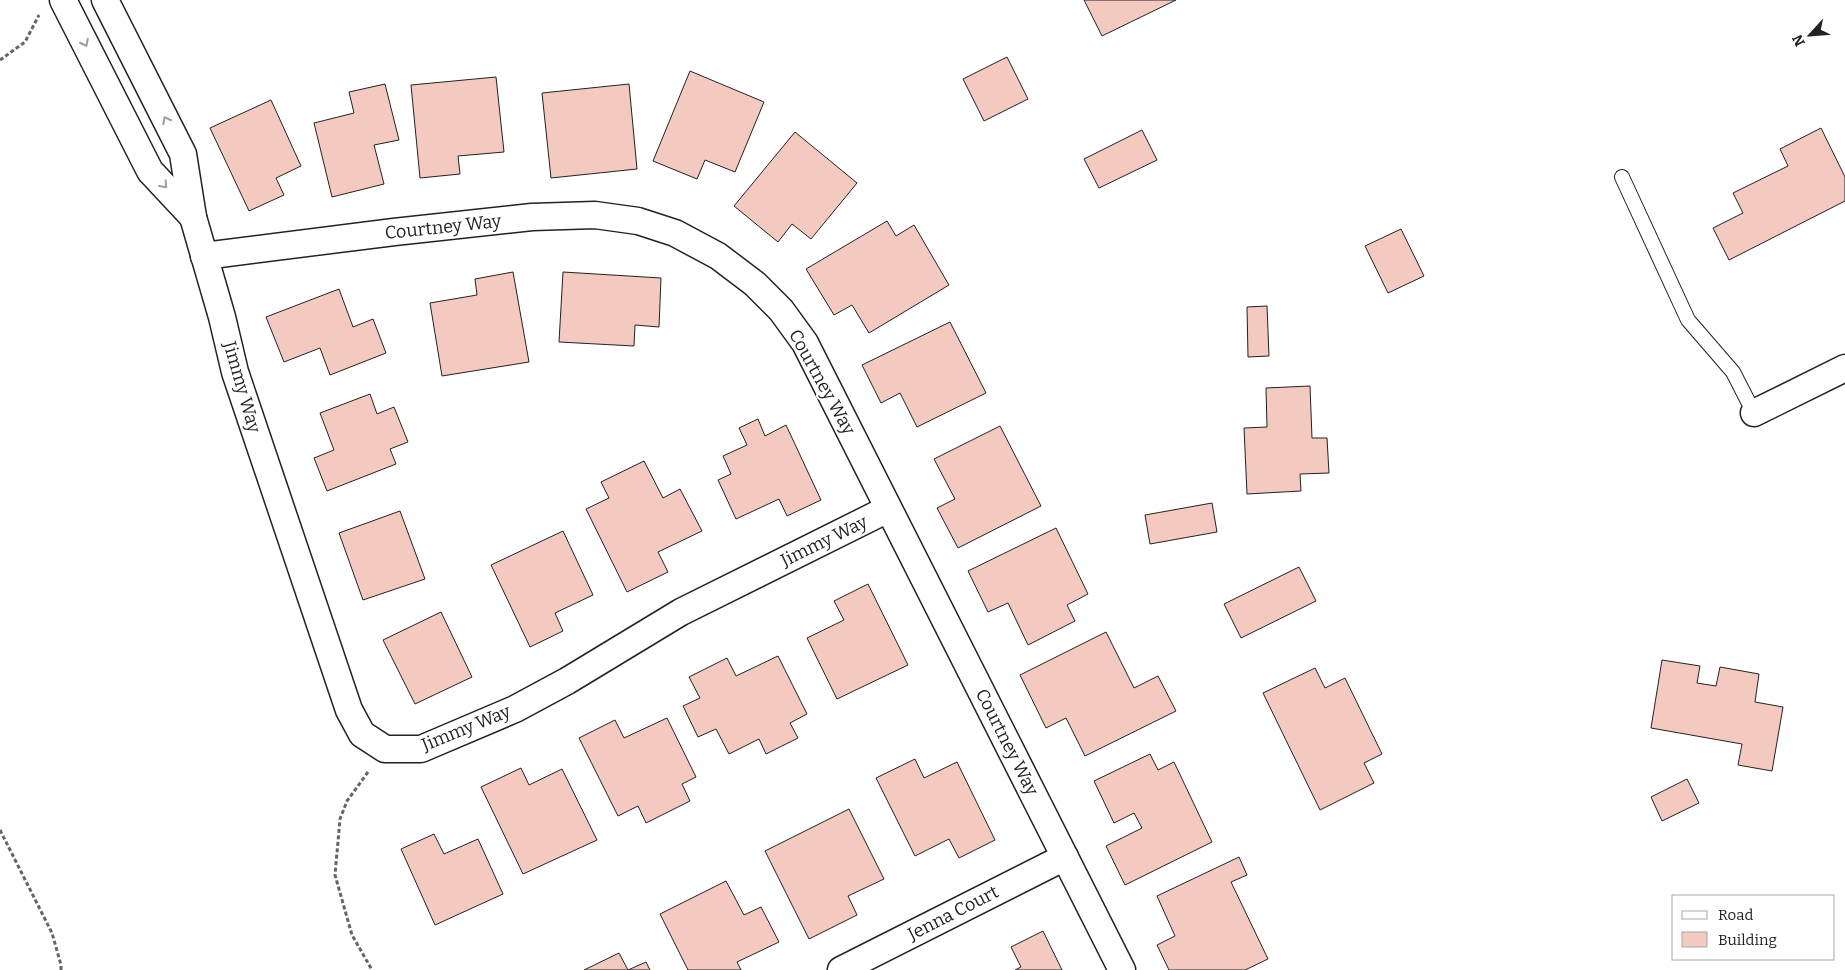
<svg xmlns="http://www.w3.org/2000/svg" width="1845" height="970" viewBox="0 0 1845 970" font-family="Bitter,serif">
<rect width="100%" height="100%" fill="#fff"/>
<g fill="#f3c9c0" stroke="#222">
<path d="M1084,0H1176L1102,36Z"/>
<path d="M1007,57L1028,99L984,121L963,79Z"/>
<path d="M690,71L764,102L735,172L705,160L697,179L653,161Z"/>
<path d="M496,77L504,152L458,156L460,174L420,178L411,85Z"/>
<path d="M385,84L399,140L374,145L384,184L332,197L314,123L354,113L349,92Z"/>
<path d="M629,84L637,169L551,178L542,93Z"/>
<path d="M271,100L301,166L276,178L284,195L249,211L210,128Z"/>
<path d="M1821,128L1845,177V201L1729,260L1713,228L1743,213L1733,193L1788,166L1780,149Z"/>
<path d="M1142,130L1157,160L1099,188L1084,159Z"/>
<path d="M795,132L857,183L811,239L792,224L778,242L734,206Z"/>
<path d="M887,221L896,236L914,225L949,285L869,333L852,305L834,315L806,269Z"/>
<path d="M1401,229L1424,276L1388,293L1365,246Z"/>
<path d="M513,272L529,362L442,376L430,303L477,295L475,279Z"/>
<path d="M563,272L661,278L659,327L635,325L634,346L559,342Z"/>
<path d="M339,289L353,327L373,319L386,353L330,375L320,348L284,362L266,317Z"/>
<path d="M1267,306L1269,356L1248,357L1247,307Z"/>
<path d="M950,322L986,393L917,427L900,393L881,403L862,365Z"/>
<path d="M1310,386L1312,438H1327L1329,473L1300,474L1301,491L1247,494L1244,428L1267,427L1266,388Z"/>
<path d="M370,394L377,414L394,407L408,442L390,449L396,464L327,491L314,458L334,450L320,413Z"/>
<path d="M758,419L765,436L786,425L821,500L787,516L779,499L736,519L718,480L731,474L723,456L747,445L739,428Z"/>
<path d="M1000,426L1041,506L958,548L937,508L955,499L934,459Z"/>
<path d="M644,461L663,498L680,489L702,531L658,552L668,572L627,592L586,509L609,498L601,482Z"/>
<path d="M1212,503L1217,532L1150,544L1145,515Z"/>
<path d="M400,511L425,579L363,600L339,533Z"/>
<path d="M1056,528L1088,594L1067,605L1075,621L1028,645L1008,603L988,612L968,571Z"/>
<path d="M563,531L593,595L555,613L563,631L530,647L491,565Z"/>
<path d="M1299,567L1316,601L1241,638L1224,604Z"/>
<path d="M868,584L908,665L837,699L807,638L844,620L834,601Z"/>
<path d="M441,612L472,677L415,704L383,640Z"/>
<path d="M1106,632L1134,688L1158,676L1176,711L1085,756L1066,718L1046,728L1020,675Z"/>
<path d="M778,656L807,714L790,723L798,738L766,754L759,739L729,754L716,729L698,737L683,706L700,698L689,677L727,658L736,676Z"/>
<path d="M1662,660L1700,666L1697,683L1716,686L1720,667L1759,674L1755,702L1783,707L1772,771L1738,765L1742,744L1651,728Z"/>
<path d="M1315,668L1325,688L1345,678L1382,754L1364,763L1374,783L1320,810L1263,693Z"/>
<path d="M667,718L696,777L682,784L690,801L646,823L638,806L618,816L579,738L615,720L624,738Z"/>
<path d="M1150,754L1158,770L1174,762L1212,842L1125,885L1106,846L1142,828L1134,813L1114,823L1094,781Z"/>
<path d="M915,759L924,778L957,762L995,840L959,858L949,839L915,856L876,778Z"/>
<path d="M521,768L529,785L562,769L597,840L523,874L481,787Z"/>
<path d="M1687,779L1699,803L1662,821L1651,797Z"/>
<path d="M849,809L884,879L848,896L857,915L809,939L765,851Z"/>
<path d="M434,834L444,854L478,839L503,894L435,925L401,849Z"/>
<path d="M1239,857L1247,875L1231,882L1268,959L1245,970H1169L1157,945L1175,936L1157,896Z"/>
<path d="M726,881L744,915L761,907L779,942L737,962L741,970H688L660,914Z"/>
<path d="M1043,931L1062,970H1015L1021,967L1011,947Z"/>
<path d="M619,953L628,970H584Z"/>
<path d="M646,962L650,970H628Z"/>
</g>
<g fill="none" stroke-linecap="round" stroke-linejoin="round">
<defs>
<path id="lane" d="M1622,177L1688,320L1733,372L1754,413"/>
<g id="street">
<path d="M63,0L150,171L193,217"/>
<path d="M105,0L183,154L193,217L222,317L235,372L349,710L362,734L385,749H421L515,709L567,681L681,612L888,509"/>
<path d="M204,256L394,232L532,217L595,215L638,221L675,233L718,256L755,284L781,310L805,343L1122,970"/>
<path d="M1754,413L1845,368"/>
<path d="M841,970L1065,857"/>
</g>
</defs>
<use href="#lane" stroke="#222" stroke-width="16"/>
<use href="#street" stroke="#222" stroke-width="29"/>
<g stroke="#646464" stroke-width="3" stroke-dasharray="4 2.5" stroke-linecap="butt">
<path d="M0,60L25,42L39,15"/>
<path d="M368,772L347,801L340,819L335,875L352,935L372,970"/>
<path d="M0,830L52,933L61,965V970"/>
</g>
<use href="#lane" stroke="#fff" stroke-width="14"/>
<use href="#street" stroke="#fff" stroke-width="26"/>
</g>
<defs><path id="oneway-chevron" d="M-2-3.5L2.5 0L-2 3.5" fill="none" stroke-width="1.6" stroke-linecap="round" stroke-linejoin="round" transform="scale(1.25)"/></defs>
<g stroke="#9c9c9c">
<use href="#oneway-chevron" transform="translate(85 43) rotate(63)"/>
<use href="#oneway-chevron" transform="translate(166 120) rotate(-117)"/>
<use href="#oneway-chevron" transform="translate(164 185) rotate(48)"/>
</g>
<g text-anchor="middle" stroke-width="4" stroke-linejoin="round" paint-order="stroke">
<g font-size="18" fill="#222" stroke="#fff">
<text transform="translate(443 227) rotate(-6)" y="6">Courtney Way</text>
<text transform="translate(822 382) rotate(61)" y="6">Courtney Way</text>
<text transform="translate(242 387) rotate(74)" y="6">Jimmy Way</text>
<text transform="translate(824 541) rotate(-26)" y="6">Jimmy Way</text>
<text transform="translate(466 728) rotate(-22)" y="6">Jimmy Way</text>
<text transform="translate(1007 742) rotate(63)" y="6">Courtney Way</text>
<text transform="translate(953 913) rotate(-27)" y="6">Jenna Court</text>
</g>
</g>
<rect x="1672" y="895" width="162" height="65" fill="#ffffff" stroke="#a7a7a7"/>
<rect x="1682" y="911" width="25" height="8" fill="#ffffff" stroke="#a7a7a7"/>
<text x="1718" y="920" font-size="15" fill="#222222">Road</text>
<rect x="1682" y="932" width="25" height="15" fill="#f3c9c0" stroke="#a7a7a7"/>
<text x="1718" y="945" font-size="15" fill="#222222">Building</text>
<g transform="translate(1810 35) rotate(244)" stroke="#ffffff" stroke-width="4" paint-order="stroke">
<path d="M0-4L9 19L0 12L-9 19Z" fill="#222222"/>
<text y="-8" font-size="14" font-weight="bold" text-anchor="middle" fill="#222222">N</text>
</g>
</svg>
